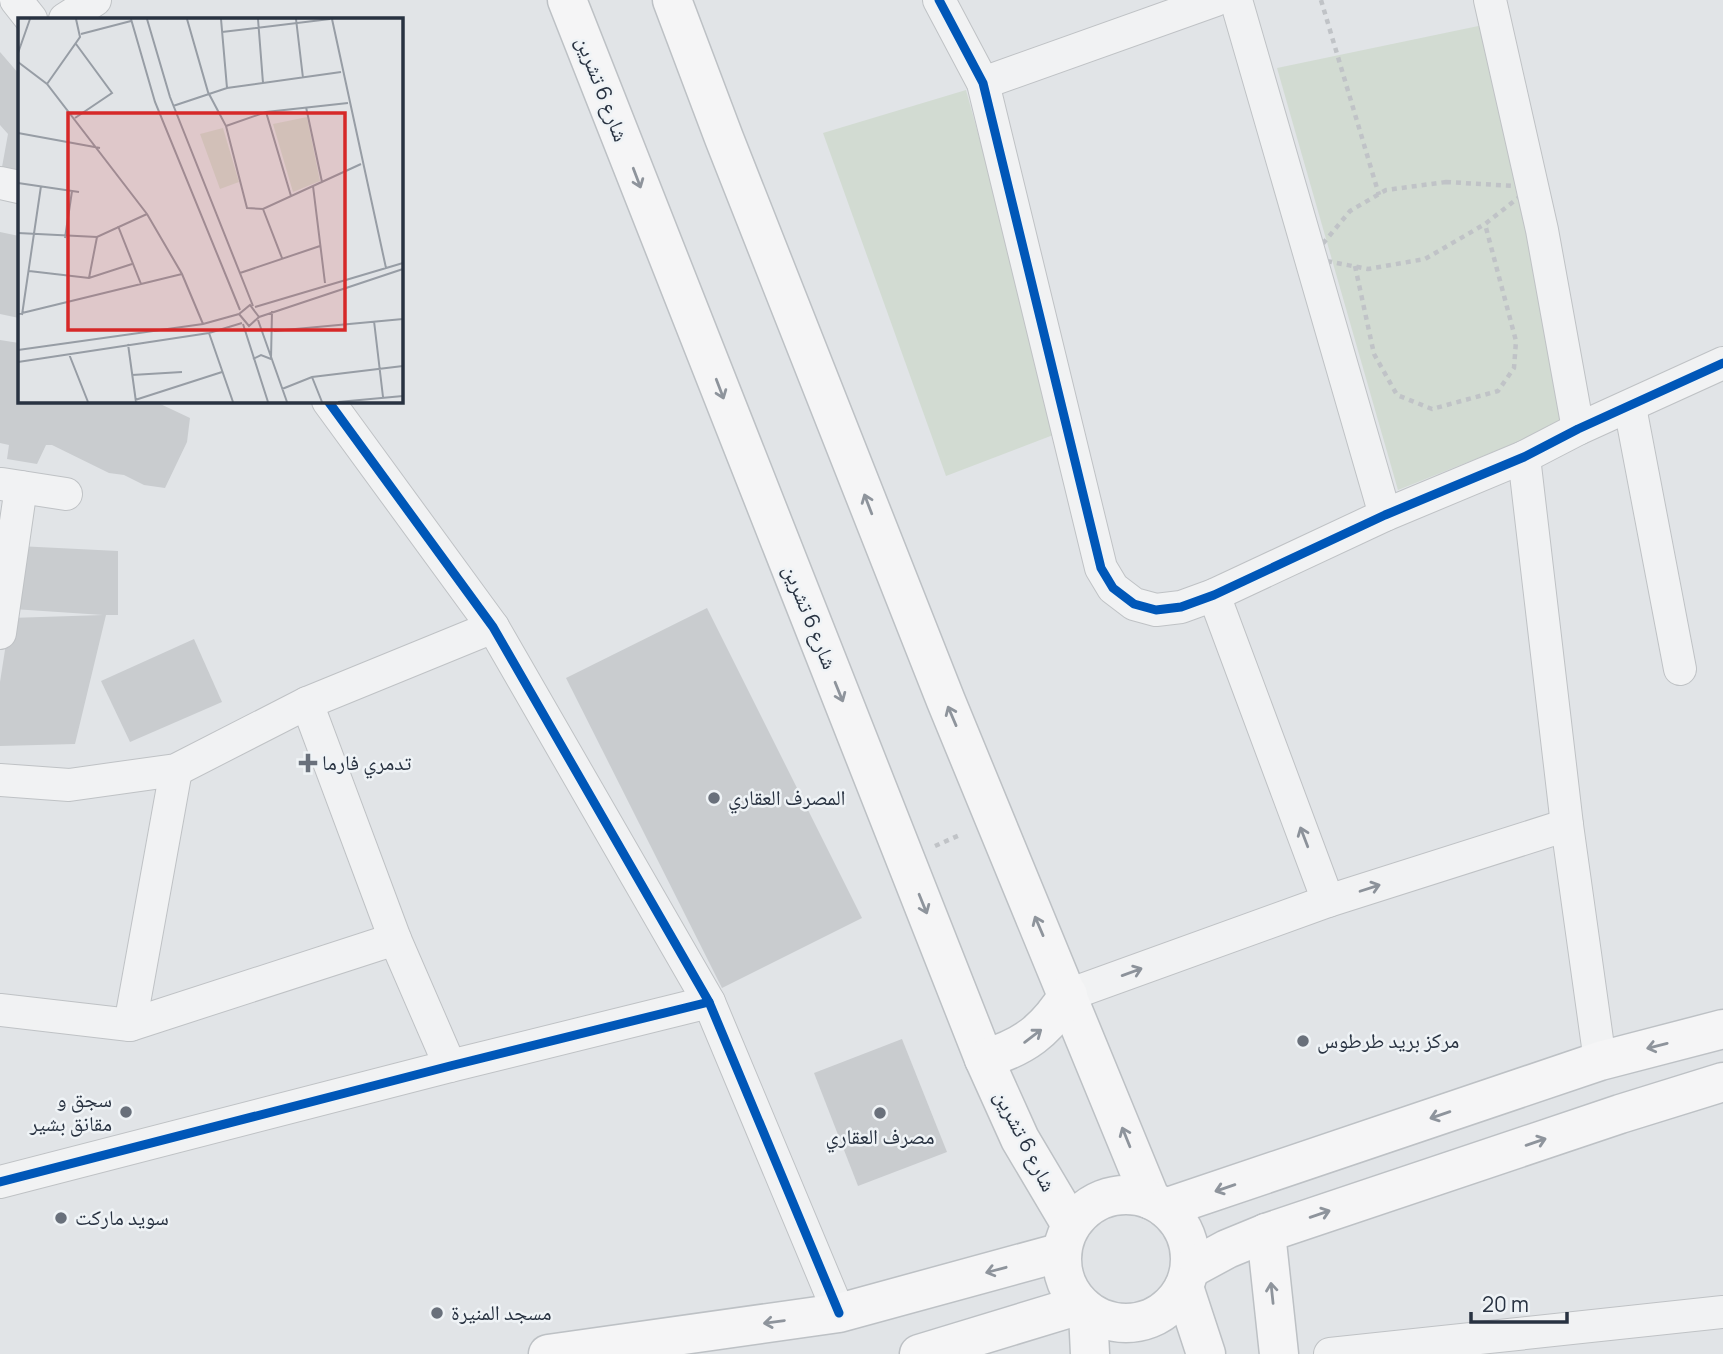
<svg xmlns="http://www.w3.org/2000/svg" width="1723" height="1354" viewBox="0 0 1723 1354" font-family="Manrope,'Noto Naskh Arabic',sans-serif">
<rect width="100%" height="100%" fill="#e1e4e7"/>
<g fill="#d2dbd2">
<path d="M1488,24L1570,421L1398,490L1277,68Z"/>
<path d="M966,90L1061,432L946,476L823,133Z"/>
</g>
<g fill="#c9cccf">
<path d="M0,52L19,74V170L2,167L8,134L0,125Z"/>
<path d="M0,232L19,236V318L0,314Z"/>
<path d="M0,340L19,343V401H154L190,418L187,442L165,488L144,485L124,475L109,473L52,445H46L37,464L7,459L9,445L0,443Z"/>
<path d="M18,546L118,551V615H106L75,744L0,746V682L10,618L103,615L13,609Z"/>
<path d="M707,608L862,918L722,988L566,678Z"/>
<path d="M194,639L222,702L130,742L101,681Z"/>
<path d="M902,1039L947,1152L858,1186L814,1073Z"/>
</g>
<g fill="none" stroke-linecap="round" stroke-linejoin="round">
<defs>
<g id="minor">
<path d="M16,0L31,19"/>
<path d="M939,0L983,83L1101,568L1113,588L1134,604L1156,610L1181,607L1214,595L1385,515L1524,457L1578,429L1723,363"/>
<path d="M1236,0L1385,515"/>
<path d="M1490,0L1542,230L1578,429"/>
<path d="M65,19L95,0"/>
<path d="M983,83L1216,0"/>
<path d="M0,183L19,187"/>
<path d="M328,401L493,627L709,1002L839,1313"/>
<path d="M1630,407L1680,669"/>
<path d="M1524,457L1567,825L1600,1061"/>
<path d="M2,484L66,494"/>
<path d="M1214,595L1328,901"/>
<path d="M0,633L21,487"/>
<path d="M307,703L395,939L450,1066"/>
<path d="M0,780L69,785L176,770L307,703L493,627"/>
<path d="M1068,995L1328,901L1567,825"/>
<path d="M0,1010L130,1025L395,939"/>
<path d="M130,1025L176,770"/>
<path d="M0,1182L450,1066L709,1002"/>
<path d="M1330,1354L1723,1312"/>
</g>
<g id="major">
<path d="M567,0L984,1059L1020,1139L1071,1225"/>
<path d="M672,0L724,138L946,701L1151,1200"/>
<path d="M984,1059C1024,1047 1046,1031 1068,995"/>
<circle cx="1126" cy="1259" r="64"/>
<path d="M1165,1208L1600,1061L1723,1029"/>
<path d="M1266,1233L1279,1354"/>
<path d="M1190,1269L1227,1249L1266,1233L1620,1114L1723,1082"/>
<path d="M1184,1287L1206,1354"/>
<path d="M1088,1312L1090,1354"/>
<path d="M548,1354L839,1313L1062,1252"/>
<path d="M919,1354L1080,1305"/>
</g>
</defs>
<use href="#minor" stroke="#bfc2c5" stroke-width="34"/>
<use href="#major" stroke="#bdc1c5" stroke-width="41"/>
<g stroke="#c0c3c7" stroke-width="4.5" stroke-dasharray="5 5" stroke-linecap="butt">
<path d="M1321,0L1379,195"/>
<path d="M1446,182L1532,187L1485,224L1425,259L1368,269L1311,258L1350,211L1386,190Z"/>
<path d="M1355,266L1374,354L1397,395L1432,409L1498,391L1514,368L1516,341L1485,224"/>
<path d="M935,846L962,834"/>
</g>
<use href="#minor" stroke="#f1f2f3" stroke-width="32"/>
<use href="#major" stroke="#f5f5f6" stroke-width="38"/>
<defs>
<g id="cycleway">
<path d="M939,0L983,83L1101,568L1113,588L1134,604L1156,610L1181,607L1214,595L1385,515L1524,457L1578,429L1723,363"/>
<path d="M328,401L493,627L709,1002L839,1313"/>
<path d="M0,1182L450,1066L709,1002"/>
</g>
</defs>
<use href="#cycleway" stroke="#eff3f6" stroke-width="13"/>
<use href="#cycleway" stroke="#0057b8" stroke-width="9"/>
</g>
<defs><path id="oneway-shaft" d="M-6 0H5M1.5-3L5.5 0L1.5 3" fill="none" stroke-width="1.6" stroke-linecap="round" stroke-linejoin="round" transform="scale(1.75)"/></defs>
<g stroke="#8e949c">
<use href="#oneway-shaft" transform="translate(637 178) rotate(69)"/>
<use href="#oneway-shaft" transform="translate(720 389) rotate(69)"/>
<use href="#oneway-shaft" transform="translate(868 504) rotate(-111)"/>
<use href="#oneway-shaft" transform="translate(839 692) rotate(68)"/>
<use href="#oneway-shaft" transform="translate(952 716) rotate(-113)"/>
<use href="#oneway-shaft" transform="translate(923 904) rotate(68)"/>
<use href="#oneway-shaft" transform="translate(1039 926) rotate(-113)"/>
<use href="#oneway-shaft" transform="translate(1033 1036) rotate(-37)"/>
<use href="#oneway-shaft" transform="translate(1657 1046) rotate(166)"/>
<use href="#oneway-shaft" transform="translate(1440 1115) rotate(161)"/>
<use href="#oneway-shaft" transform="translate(1126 1137) rotate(-112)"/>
<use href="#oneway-shaft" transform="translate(1536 1142) rotate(-19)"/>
<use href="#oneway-shaft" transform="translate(1225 1188) rotate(161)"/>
<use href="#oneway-shaft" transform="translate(1320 1214) rotate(-19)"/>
<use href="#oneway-shaft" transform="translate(996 1270) rotate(165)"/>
<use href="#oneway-shaft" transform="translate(1272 1293) rotate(-96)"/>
<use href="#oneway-shaft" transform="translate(774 1322) rotate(172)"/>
</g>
<g stroke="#8c929a">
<use href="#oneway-shaft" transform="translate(1304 837) rotate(-111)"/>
<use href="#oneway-shaft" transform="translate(1370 888) rotate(-18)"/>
<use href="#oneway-shaft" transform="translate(1132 972) rotate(-20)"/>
</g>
<g fill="#69707b" stroke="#eff3f6" stroke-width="2.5">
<path d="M304.5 752.5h7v7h7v7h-7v7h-7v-7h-7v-7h7z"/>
<circle cx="714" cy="798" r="7"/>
<circle cx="1303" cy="1041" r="7"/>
<circle cx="126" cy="1112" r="7"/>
<circle cx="880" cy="1113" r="7"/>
<circle cx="61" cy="1218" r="7"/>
<circle cx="437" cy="1313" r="7"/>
</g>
<g text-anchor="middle" stroke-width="5" stroke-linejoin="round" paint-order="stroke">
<g font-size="21" fill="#283241" stroke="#eff3f6">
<text transform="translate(602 89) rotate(69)" y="7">شارع 6 تشرين</text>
<text transform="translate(810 617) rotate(68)" y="7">شارع 6 تشرين</text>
<text transform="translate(1025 1141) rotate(63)" y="7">شارع 6 تشرين</text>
</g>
<g font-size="21" fill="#283241" stroke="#eff3f6" text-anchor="start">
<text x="322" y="770">تدمري فارما</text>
<text x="728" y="805">المصرف العقاري</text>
<text x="1317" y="1048">مركز بريد طرطوس</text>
<text x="112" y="1107" text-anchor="end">سجق و<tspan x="112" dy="24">مقانق بشير</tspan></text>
<text x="880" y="1144" text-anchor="middle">مصرف العقاري</text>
<text x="75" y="1225">سويد ماركت</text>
<text x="451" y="1320">مسجد المنيرة</text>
</g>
</g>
<g transform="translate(18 18)">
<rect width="385" height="385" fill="#e1e4e7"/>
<path d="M289,99L302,163L275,174L255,106ZM205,110L221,164L202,171L182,116Z" fill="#d2dbd2"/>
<path fill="none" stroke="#979da5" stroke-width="2" d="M113,1L137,84L222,292M129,1L152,79L235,288M169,1L190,74L208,108L229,190L245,191L343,146M203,1L209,70M240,1L245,65M278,1L285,60M314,1L368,250M204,14L312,1M63,16L113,3M0,35L12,1M0,44L29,66L129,196L164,256L185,306M29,66L62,19L58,1M155,88L209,70L323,54M288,89L304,164M248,94L273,178M57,100L94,75L58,26M208,108L248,94L330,85M0,115L82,130M0,165L61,174M295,168L307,265M245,191L264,240M100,208L123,266M0,215L79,219L129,196M47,220L54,173M11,253L71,260L114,246M222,255L302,228M71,260L79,219M237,289L385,245M0,296L164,256M4,297L23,168M241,299L385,251M240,302L269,384M356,303L365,379M225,306L250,384M256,313L385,301M191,315L215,384M110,326L118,384M0,332L185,306L221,296L232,287L241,299L231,308L221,296M51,336L70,384M235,341L243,337L253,341L254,293M0,344L191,315L224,305M114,357L164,354M294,359L304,384M264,371L294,359L385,348M117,382L204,354M320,384L385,378"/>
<path fill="#d62828" fill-opacity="0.15" stroke="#d62828" stroke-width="3.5" d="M50,95H327V312H50Z"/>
<rect width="385" height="385" fill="none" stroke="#283241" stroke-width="3.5"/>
</g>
<path d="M1471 1312v10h96v-10" fill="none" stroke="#283241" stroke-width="3.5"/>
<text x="1482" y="1312" font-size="21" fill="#283241" stroke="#eff3f6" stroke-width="5" paint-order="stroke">20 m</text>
</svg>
